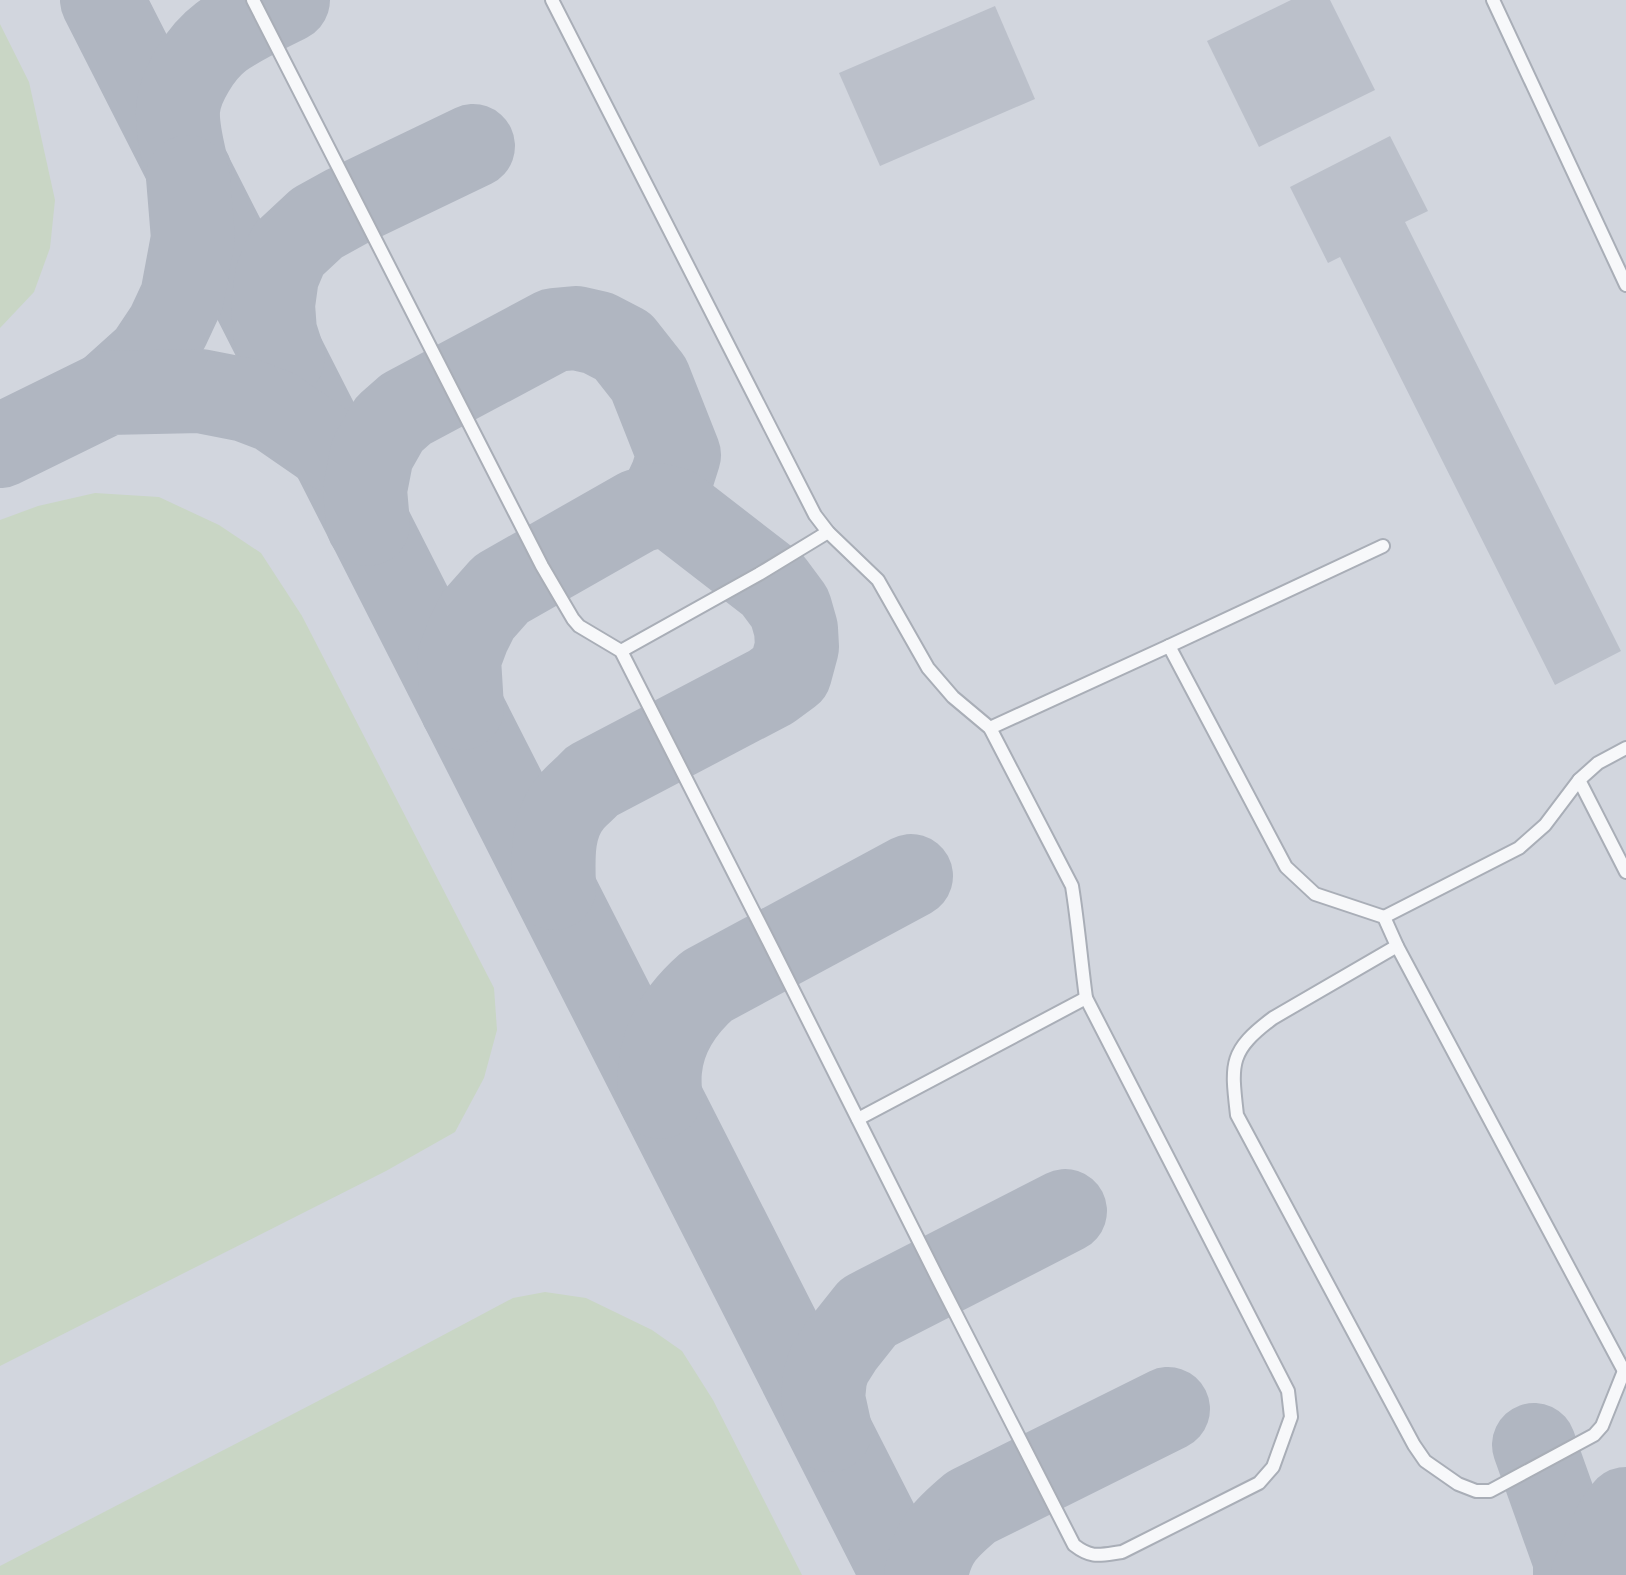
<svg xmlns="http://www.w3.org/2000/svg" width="1626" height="1575" viewBox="0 0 1626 1575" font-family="'Exo 2',sans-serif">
<rect width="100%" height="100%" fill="#e4e7ec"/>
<rect fill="#d2d6de" x="0" y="0" width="1626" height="1575"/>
<g fill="#c9d6c5">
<path d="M0,24L29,82L55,200L50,248L34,292L0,328Z"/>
<path d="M95,493L159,497L219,525L261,553L302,616L494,988L497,1030L484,1078L455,1132L386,1171L0,1366V520L38,506Z"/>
<path d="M545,1292L586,1298L652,1330L682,1351L713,1400L802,1575H0V1566L372,1373L513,1298Z"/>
</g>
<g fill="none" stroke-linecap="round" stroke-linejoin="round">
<g stroke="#b0b6c1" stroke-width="84">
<path d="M102,0L903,1575"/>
<path d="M190,172L187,169C183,150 177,130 178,110C180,85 201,52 221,37C240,23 267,11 288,0"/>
<path d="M283,357L275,332L273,305L277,276L288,250L317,223L346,207L473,146"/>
<path d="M108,393L148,357L168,327L182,297L193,238L188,177"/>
<path d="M0,446L108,393L200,391L246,400L275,411L330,449"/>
<path d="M368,524L365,490L372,454L389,424L406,409L554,330L576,328L598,333L623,346L649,379L679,455L672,477L659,505"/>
<path d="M462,708L459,659L468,635L478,615L501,589L638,511L659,505L676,510L773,585L790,608L796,629L797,647L790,673L771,687L592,781C586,788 578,794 572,801C551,825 553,858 554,888"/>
<path d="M660,1097C660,1088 659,1079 660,1070C663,1036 682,1008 707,986L911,876"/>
<path d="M830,1430L823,1398L825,1378L829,1365L841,1346L868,1312L1065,1211"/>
<path d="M1534,1445L1575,1560V1575"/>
<path d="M926,1575C932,1541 946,1528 971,1507L1168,1409"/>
<path d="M1593,1575L1616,1523L1626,1509"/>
</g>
</g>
<g fill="#bbc0ca">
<path d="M1291,0H1330L1375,90L1259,147L1207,41Z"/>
<path d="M995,6L1035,99L880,166L839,73Z"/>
<path d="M1390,136L1428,211L1405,222L1621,651L1555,685L1340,257L1328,263L1290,187Z"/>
</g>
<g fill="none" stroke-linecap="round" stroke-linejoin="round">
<defs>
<g id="service">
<path d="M253,0L542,566L573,619L579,626L621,651L773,950L937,1277L1074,1545C1092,1559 1100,1555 1122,1552L1259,1483L1273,1467L1291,1417L1288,1391L1086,998C1081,961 1078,923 1072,886L990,728L953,697L928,668L878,580L828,532L815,515L552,0"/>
<path d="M1493,0L1626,285"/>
<path d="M1169,646L1383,546"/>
<path d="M621,651L759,574L828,532"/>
<path d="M990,728L1169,646L1286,867L1315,894L1384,917L1397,946L1624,1371L1626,1370"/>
<path d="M1579,780L1626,872"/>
<path d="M1384,917L1519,848L1545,825L1579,780L1598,763L1626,748"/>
<path d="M1397,946L1273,1018C1229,1051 1231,1063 1237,1115L1414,1445L1425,1461L1458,1484L1476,1491H1490L1594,1435L1602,1426L1624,1371"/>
<path d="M858,1119L1086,998"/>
</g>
</defs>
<use href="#service" stroke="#a9aeb7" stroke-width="16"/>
<use href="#service" stroke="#f7f8fa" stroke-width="12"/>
</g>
</svg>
